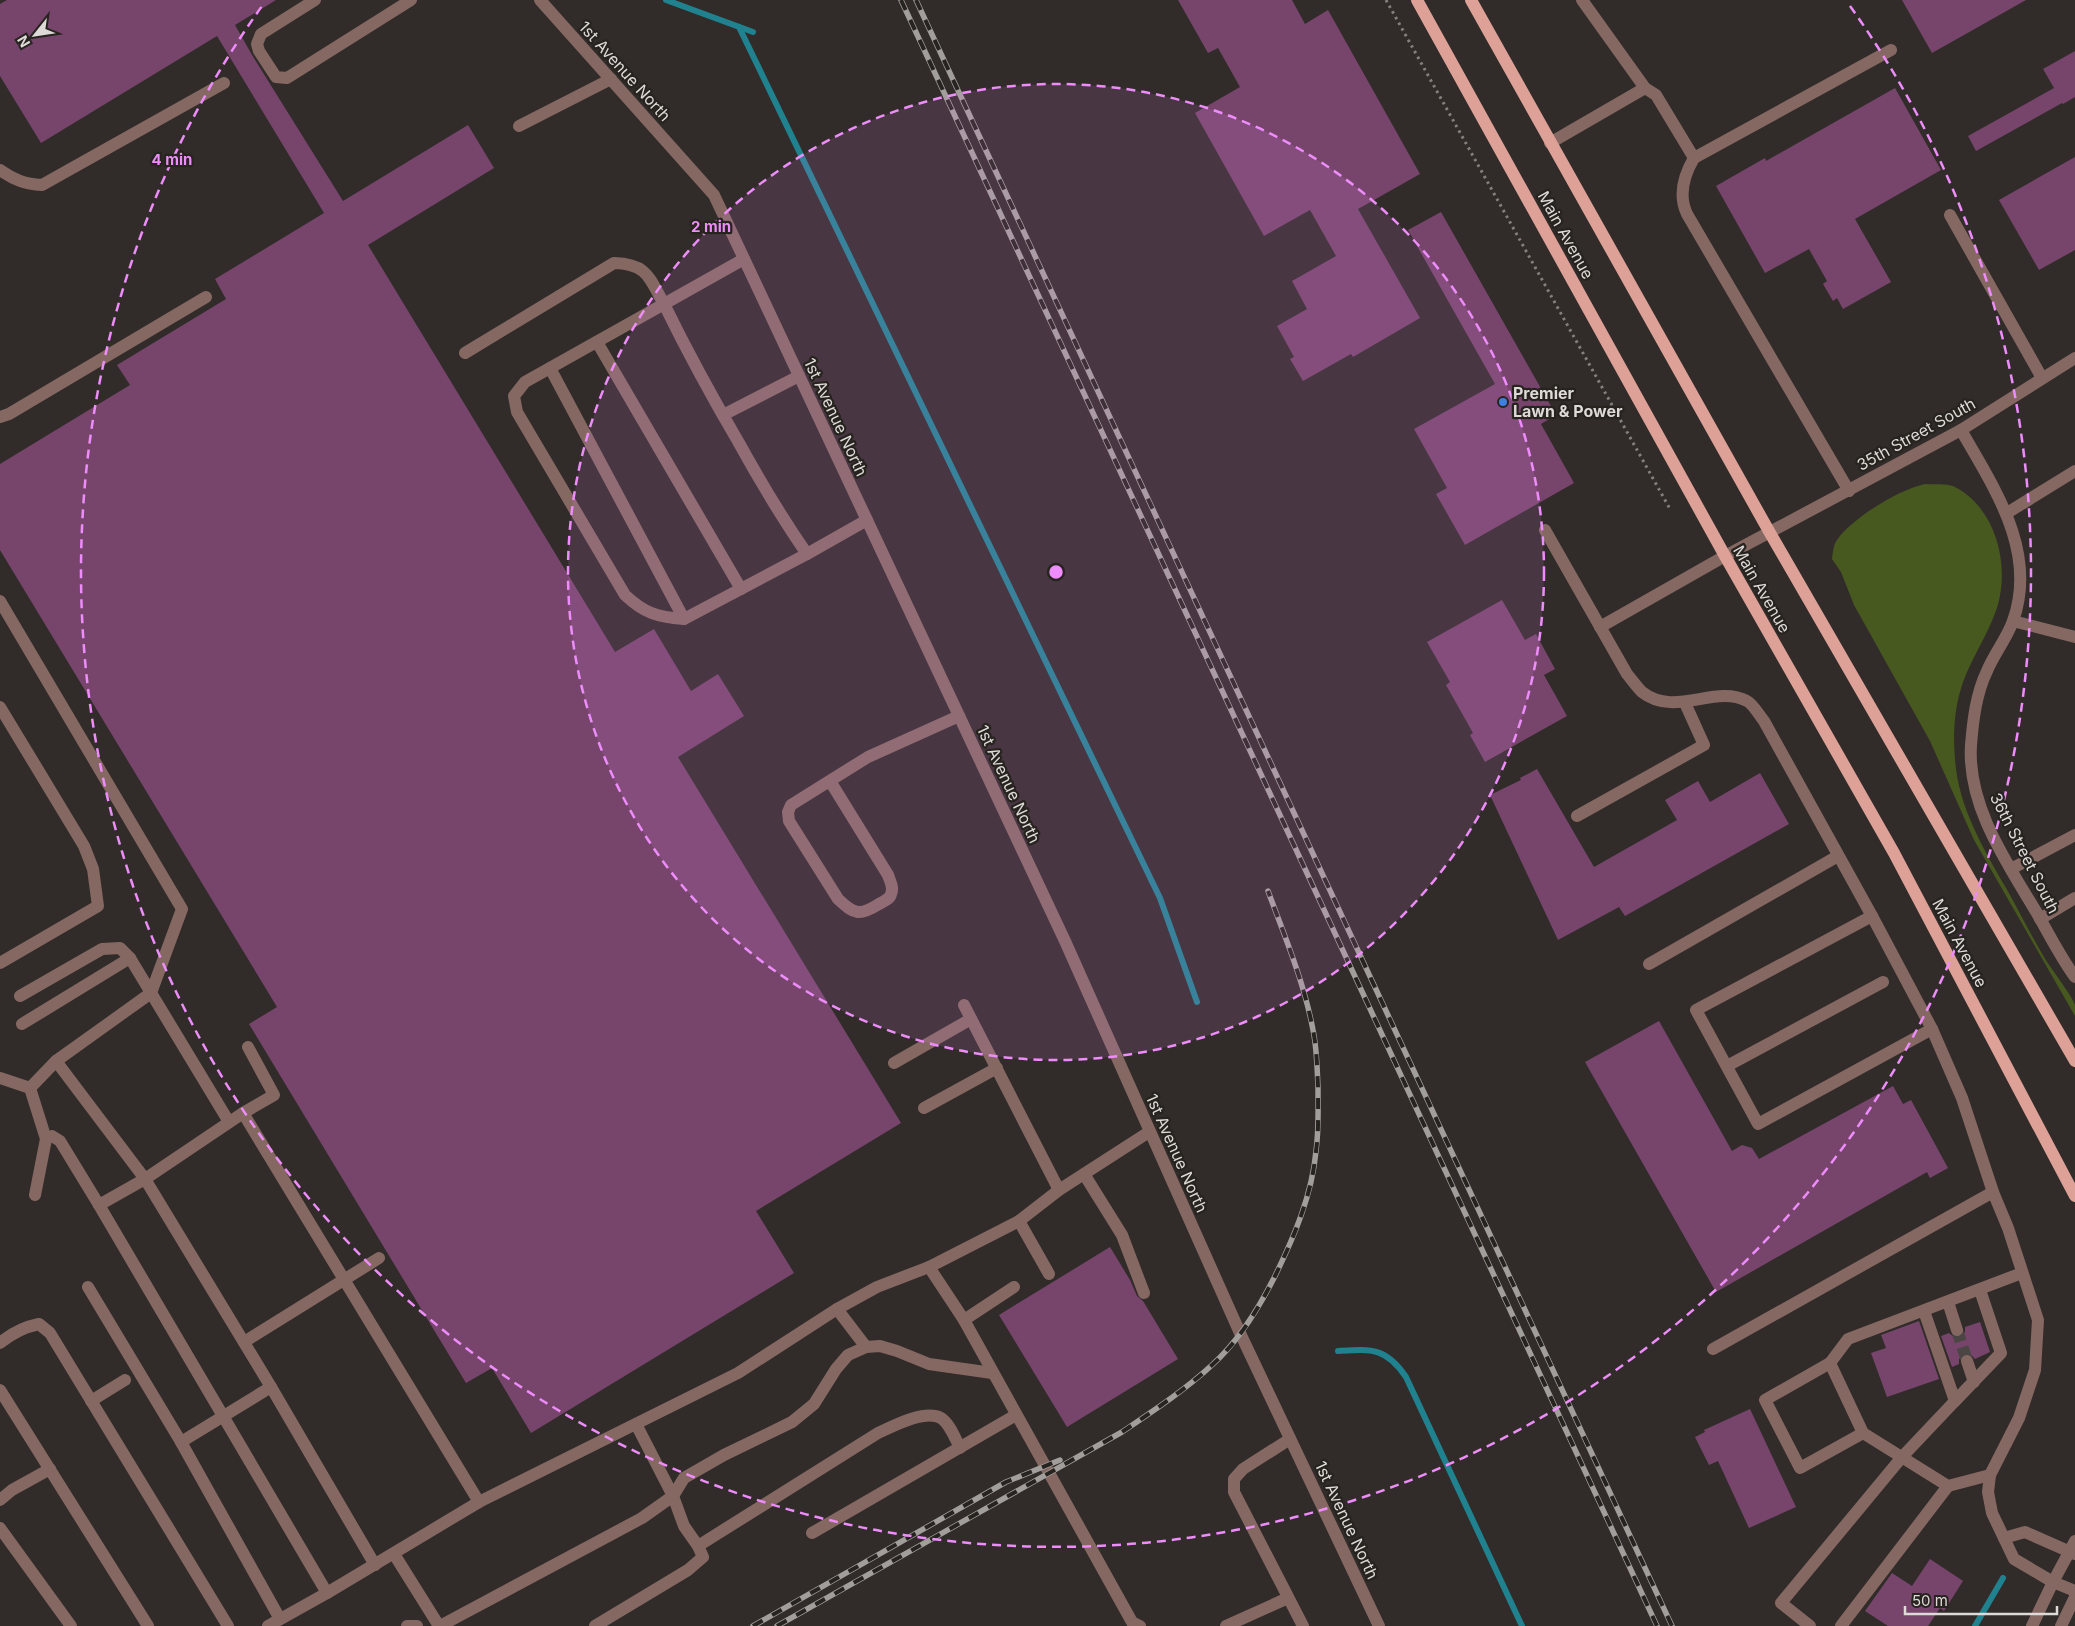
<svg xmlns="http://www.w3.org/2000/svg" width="2075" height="1626" viewBox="0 0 2075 1626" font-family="Inter,sans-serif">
<rect width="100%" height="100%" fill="#312c29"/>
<path fill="#47591f" d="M1925,484C1934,485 1947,483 1955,487C1999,510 2012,573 1994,616C1984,642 1967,665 1960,692C1954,713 1953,738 1955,759C1958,806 1983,848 2006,888C2019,911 2031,935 2044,957C2051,969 2071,994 2075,1005C2075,1008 2075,1013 2075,1016L1974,840L1930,741L1854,605L1841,572L1832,559C1833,553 1833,545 1837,540C1852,518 1900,489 1925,484Z"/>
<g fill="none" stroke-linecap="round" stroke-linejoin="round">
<g stroke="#20818f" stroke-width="6">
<path d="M666,0L753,32"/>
<path d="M739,27L1160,898L1197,1002"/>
<path d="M1338,1351C1371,1349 1386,1347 1406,1377L1522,1626"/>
<path d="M1975,1626L2003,1578"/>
</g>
</g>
<g fill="#77456c">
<path d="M7,0H276L235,25L252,55L343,201L468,125L494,168L368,245L615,652L654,629L691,691L718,674L744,716L678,757L901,1123L756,1211L794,1273L531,1433L492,1368L466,1383L249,1024L277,1007L0,550V464L130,385L117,365L226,299L215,279L324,213L217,36L41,143L0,76V4Z"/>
<path d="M1178,0H1292L1305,24L1328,10L1420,174L1358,209L1420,318L1353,357L1351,354L1303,381L1290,359L1294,357L1277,326L1307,309L1292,281L1336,256L1310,210L1264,236L1195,113L1240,87L1218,48L1208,53Z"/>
<path d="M1902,0H2026L1932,53Z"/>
<path d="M2075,51V97L2063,104L2062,103L1976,151L1968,136L2054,88L2043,69Z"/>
<path d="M1895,88L1941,170L1855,219L1891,282L1843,309L1837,298L1833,301L1823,284L1827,281L1809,249L1765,273L1716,186L1765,158L1766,161Z"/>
<path d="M2075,157V250L2039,270L1999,200Z"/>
<path d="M1441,212L1556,415L1541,424L1574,483L1465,545L1436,494L1447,488L1414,429L1495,384L1408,230Z"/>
<path d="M1502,600L1525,640L1536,634L1555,669L1544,675L1567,716L1485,762L1470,735L1473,733L1446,685L1450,682L1427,642Z"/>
<path d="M1537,769L1594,867L1677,820L1665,800L1698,781L1710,802L1760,773L1789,824L1625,916L1619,907L1558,940L1490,795L1521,780L1520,778Z"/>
<path d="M1659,1021L1732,1151L1742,1145L1752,1148L1759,1159L1893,1086L1903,1104L1911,1100L1948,1168L1930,1178L1927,1172L1716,1292L1585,1062Z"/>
<path d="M1110,1247L1130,1280L1137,1296L1143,1301L1178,1359L1067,1427L999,1315Z"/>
<path d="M1919,1321L1939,1379L1887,1397L1871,1353L1886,1348L1881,1335Z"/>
<path d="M1980,1322L1990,1352L1975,1359L1969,1353L1964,1354L1959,1359V1364L1952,1367L1941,1336L1949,1333L1955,1338H1960L1965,1332V1327Z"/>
<path d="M1750,1409L1796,1507L1749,1528L1718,1461L1709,1465L1695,1437L1705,1432L1704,1430Z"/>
<path d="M1930,1559L1963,1581L1944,1611L1940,1608L1928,1626H1888L1865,1611L1892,1573L1912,1586Z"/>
</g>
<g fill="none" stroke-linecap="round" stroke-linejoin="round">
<path stroke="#4b4643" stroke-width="12" stroke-dasharray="12 6" stroke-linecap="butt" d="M1957,1330L1967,1361"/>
<path stroke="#84807d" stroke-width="3" stroke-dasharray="2.5 4" stroke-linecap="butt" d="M1386,0L1670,509"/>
<g stroke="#866863" stroke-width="12">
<path d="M315,0L261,34L257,44L259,51L276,77L287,78L411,0"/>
<path d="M540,0L714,195L1065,941L1240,1333L1379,1626"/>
<path d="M1645,88L1656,95L1694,158"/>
<path d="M519,126L611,79"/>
<path d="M1550,143L1645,88L1582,0"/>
<path d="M0,170C14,180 25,184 42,185L224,83"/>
<path d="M1950,215L2042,378"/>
<path d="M744,259L664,304C687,351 712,397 739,443C760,481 782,518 807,554L867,520"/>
<path d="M597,342L741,589"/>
<path d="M465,353L614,263C648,264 649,278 664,304L525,382L514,396L517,412L625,595C644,613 657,617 684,619L807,554"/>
<path d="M550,368L684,619"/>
<path d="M723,415L799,376"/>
<path d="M0,417L9,414L206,297"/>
<path d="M1961,430C1994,488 2038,551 2013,621C2007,638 1994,654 1987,671C1976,694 1973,720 1971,745C1967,807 2008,864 2038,915C2050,936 2061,958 2075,977"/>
<path d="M1849,491L1687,214C1678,195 1684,175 1694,158L1891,50"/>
<path d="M2007,513L2075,471"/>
<path d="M1545,530L1627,674C1632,680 1637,687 1642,692C1675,718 1715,684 1747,701C1753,704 1759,715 1764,721L1872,916L1932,1029L1962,1098L1993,1192L2008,1228L2038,1320L2035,1370L2019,1418L1990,1475L1988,1492L1992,1513L2014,1559L2053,1582L2075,1591"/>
<path d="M0,601L182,909L151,993L56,1061L145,1179L99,1205L327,1593"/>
<path d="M2013,621L2075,637"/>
<path d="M1600,627L1725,556L1961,430L2075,358"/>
<path d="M0,707L84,846L93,869L98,906L0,963"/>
<path d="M830,781L888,875C890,881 894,888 891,894C890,899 884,901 879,904C860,916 855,915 838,899L789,821L788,812L791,805L868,757L959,716"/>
<path d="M1577,816L1704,745L1685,703"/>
<path d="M2011,869L2075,835"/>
<path d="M1872,916L1696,1010L1758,1124L1932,1029"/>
<path d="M2040,919L2075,898"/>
<path d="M1649,964L1838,856"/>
<path d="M20,996L102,949L120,948L130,958L229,1122"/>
<path d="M964,1005L1059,1190"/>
<path d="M22,1024L130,958"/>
<path d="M894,1063L971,1019"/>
<path d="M1727,1066L1883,982"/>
<path d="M0,1078L30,1088L46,1139L35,1195"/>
<path d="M30,1088L56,1061"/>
<path d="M924,1108L997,1068"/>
<path d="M243,1113L274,1095L248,1047"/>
<path d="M46,1139L52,1136L60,1141L99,1205"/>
<path d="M1084,1174L1122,1235L1144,1293"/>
<path d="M1019,1221L1049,1274"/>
<path d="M929,1267L1019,1221L1059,1190L1149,1132"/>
<path d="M88,1287L181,1442L280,1619"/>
<path d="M1948,1302L1957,1330"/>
<path d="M837,1309L866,1347"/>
<path d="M1924,1311L1955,1401L2001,1353L1980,1290"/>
<path d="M964,1320L1014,1287"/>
<path d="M244,1342L379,1258"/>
<path d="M0,1343C12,1333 24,1327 39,1324L50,1333L228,1626"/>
<path d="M1713,1349L1993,1192"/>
<path d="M1967,1361L1974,1382"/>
<path d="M1830,1363L1765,1400L1800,1468L1863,1433"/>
<path d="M0,1390L148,1626"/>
<path d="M91,1401L125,1380"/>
<path d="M1290,1439L1243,1469L1234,1479V1492L1303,1626"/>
<path d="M181,1442L271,1387"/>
<path d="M1990,1475L1948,1486L1863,1433L1830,1363L1848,1339L2022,1273"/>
<path d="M0,1500L12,1490L50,1469"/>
<path d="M0,1528L71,1626"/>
<path d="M812,1533L1016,1415"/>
<path d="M2004,1538L2025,1532L2075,1554"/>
<path d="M698,1546L878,1433C893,1426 925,1409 941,1418C950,1424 955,1438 960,1448"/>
<path d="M394,1554L439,1626"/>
<path d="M375,1565L271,1387L145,1179L243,1113L479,1502"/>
<path d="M268,1626L327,1593L479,1502L738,1373L837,1309L877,1287L929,1267L964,1320L1132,1622L1140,1626"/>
<path d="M407,1626H417"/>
<path d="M440,1626L642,1518L673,1496L684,1478L724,1455L792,1422L814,1404L836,1369L848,1355L866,1347L880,1346L897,1351L929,1364L992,1373"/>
<path d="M595,1626L688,1570L703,1557L698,1546L684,1526L673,1496L636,1424"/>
<path d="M1226,1626L1288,1598"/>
<path d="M1810,1626L1781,1603L1902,1457L1955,1401"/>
<path d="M1841,1626L1948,1486"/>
<path d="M2032,1626L2053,1582L2075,1541"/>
<path d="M2061,1626L2075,1597"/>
</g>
<g stroke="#dea197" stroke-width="12">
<path d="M1417,0L1725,556L1894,853L2075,1196"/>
<path d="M1471,0L1770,533L2075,1061"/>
</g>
<defs>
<g id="rail">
<path d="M901,0L1657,1626"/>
<path d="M916,0L1672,1626"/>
<path d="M753,1626L1006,1482L1060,1460"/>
<path d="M777,1626L1122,1432C1153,1411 1185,1390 1212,1365C1239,1341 1259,1308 1275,1276C1294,1237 1312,1195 1316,1151C1319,1130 1318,1108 1318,1087C1317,1068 1317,1049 1313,1030C1304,982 1285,937 1268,891"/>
</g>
</defs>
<use href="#rail" stroke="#a29e9b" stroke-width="5.5"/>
<use href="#rail" stroke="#27231f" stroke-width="4" stroke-dasharray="11" stroke-linecap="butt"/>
</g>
<circle cx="1056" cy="572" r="488" fill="#ed8cfa" fill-opacity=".12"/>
<g fill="none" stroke="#ed8cfa" stroke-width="2.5" stroke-dasharray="9 6">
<circle cx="1056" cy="572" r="488"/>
<path d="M1850 6A975 975 0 1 1 262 6"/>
</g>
<circle fill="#3f7fe0" stroke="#27231f" stroke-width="2" cx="1503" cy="402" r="5"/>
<g text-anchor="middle" stroke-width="4.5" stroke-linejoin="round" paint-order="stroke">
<g font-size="16" fill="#dddad7" stroke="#27231f">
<text transform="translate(625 71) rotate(48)" y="6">1st Avenue North</text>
<text transform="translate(1566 235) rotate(61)" y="6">Main Avenue</text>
<text transform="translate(836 417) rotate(65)" y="6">1st Avenue North</text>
<text transform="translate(1916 434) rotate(-29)" y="6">35th Street South</text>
<text transform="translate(1762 589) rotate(60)" y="6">Main Avenue</text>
<text transform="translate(1009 784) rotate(65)" y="6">1st Avenue North</text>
<text transform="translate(2025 853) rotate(63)" y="6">36th Street South</text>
<text transform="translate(1960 943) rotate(62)" y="6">Main Avenue</text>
<text transform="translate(1177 1153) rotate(66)" y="6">1st Avenue North</text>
<text transform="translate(1347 1520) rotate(65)" y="6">1st Avenue North</text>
</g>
<g font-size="16" font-weight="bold" fill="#dddad7" stroke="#27231f" text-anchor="start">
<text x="1513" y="399">Premier<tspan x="1513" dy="18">Lawn &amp; Power</tspan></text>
</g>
</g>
<circle cx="1056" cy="572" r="8" fill="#ed8cfa" stroke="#27231f" stroke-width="2.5"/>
<g font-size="15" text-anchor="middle" font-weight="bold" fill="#ed8cfa" stroke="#27231f" stroke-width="4.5" stroke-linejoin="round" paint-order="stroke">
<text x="172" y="165">4 min</text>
<text x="711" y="232">2 min</text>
</g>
<g transform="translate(35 35) rotate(240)" stroke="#27231f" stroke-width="4" paint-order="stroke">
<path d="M0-4L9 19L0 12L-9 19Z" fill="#dddad7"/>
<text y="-8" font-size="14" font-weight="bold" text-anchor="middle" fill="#dddad7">N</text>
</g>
<path d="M1905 1606v8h152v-8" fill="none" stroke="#dddad7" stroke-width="2.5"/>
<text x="1912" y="1606" font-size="15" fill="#dddad7" stroke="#27231f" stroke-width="4" paint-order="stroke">50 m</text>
</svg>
